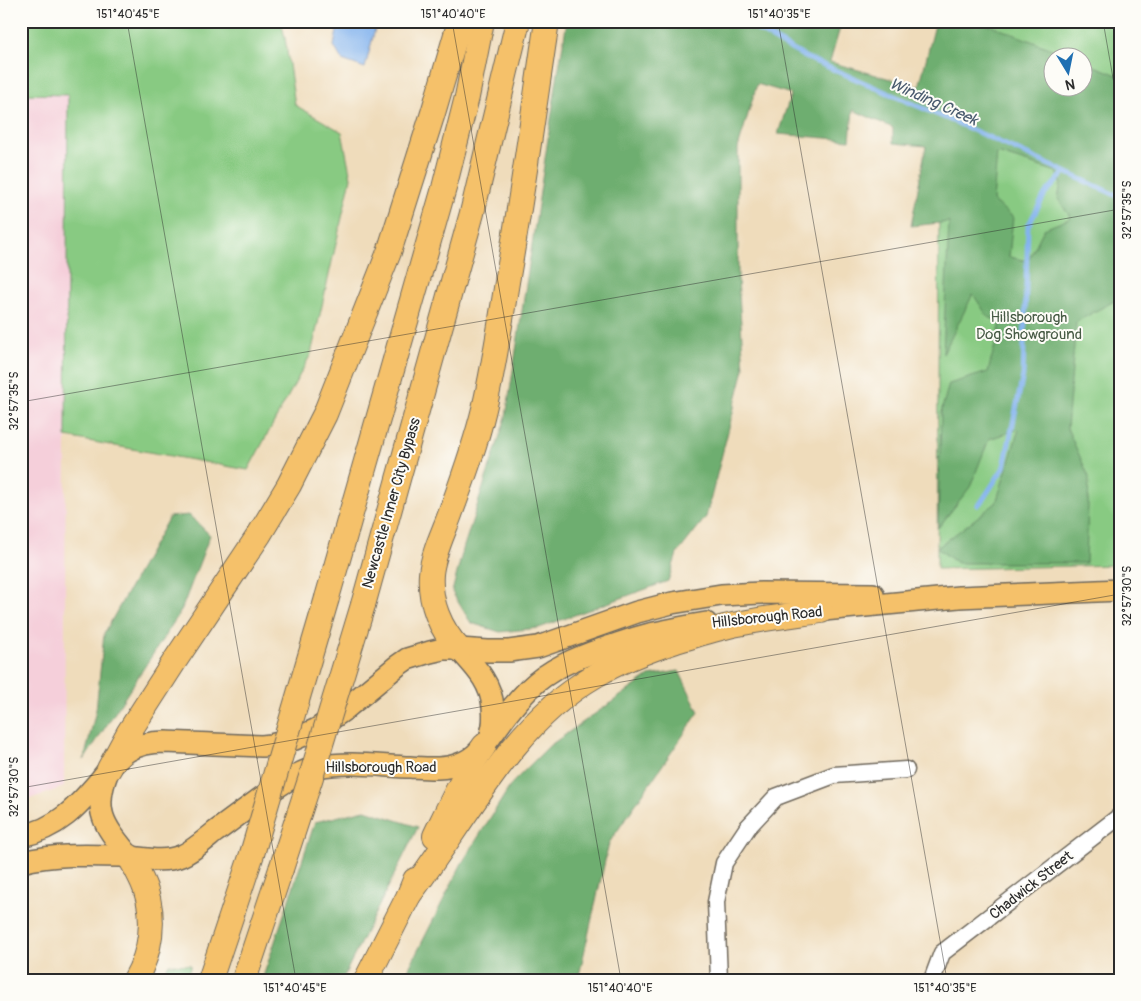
<svg xmlns="http://www.w3.org/2000/svg" width="1141" height="1001" viewBox="0 0 1141 1001" font-family="Pangolin,sans-serif">
<rect width="100%" height="100%" fill="#fdfcf7"/>
<filter id="ink" filterUnits="userSpaceOnUse"><feTurbulence type="fractalNoise" baseFrequency=".02" numOctaves="2"/><feDisplacementMap in="SourceGraphic" scale="10" xChannelSelector="R" yChannelSelector="G"/><feConvolveMatrix kernelMatrix="1 2 1 2 8 2 1 2 1" color-interpolation-filters="sRGB"/></filter>
<filter id="wash" filterUnits="userSpaceOnUse"><feTurbulence type="fractalNoise" baseFrequency=".0096" numOctaves="4" result="noise"/><feDisplacementMap in="SourceGraphic" scale="20" xChannelSelector="R" yChannelSelector="G"/><feGaussianBlur stdDeviation="1.12" result="paint"/><feColorMatrix in="noise" values="0 0 0 0 0 0 0 0 0 0 0 0 0 0 0 0 0 1.4 0 .05"/><feComposite in="paint" operator="in"/></filter>
<g filter="url(#wash)">
<rect width="100%" height="100%" fill="#efdcbb"/>
<path fill="#f5cfda" d="M21,95H68L64,787L21,802Z"/>
<g fill="#88ca82" stroke="#5a7a56" fill-rule="evenodd">
<path d="M21,21H281L285,38L295,105L342,132L351,178L311,354L248,470L66,437L68,95L21,94Z"/>
<path d="M940,21H1120V565L937,569ZM1054,58H1084V88H1054Z"/>
<path d="M169,964L191,965L186,980H159Z"/>
</g>
<g fill="#6eae70" stroke="#4c6c4e" fill-rule="evenodd">
<path d="M567,21H842L830,62L919,87L936,21H979L1073,57L1054,58V88H1084V62L1120,76V299L1116,300L1076,322L1067,428L1089,477L1086,563H957L937,548L996,503L1019,429L989,439L970,487L938,528L941,412L949,384L988,372L1001,322L988,317L973,294L943,354L949,222L911,226L926,146L893,143V128L853,110L850,140L778,134L791,94L757,84L738,148V279L744,369L706,517L677,554L668,581L539,628L500,632L471,623L452,592L464,546L506,417L557,79ZM997,153L1057,172L1061,183L1058,199L1071,218L1044,229L1028,261L1009,257L1013,217L993,201Z"/>
<path d="M189,515L210,535L181,611L84,760L96,710L104,634L169,517Z"/>
<path d="M679,671L699,712L609,843L578,980H403L462,863L512,783L549,746L649,676Z"/>
<path d="M365,810L418,827L342,980H262L315,822Z"/>
</g>
<path fill="#83b3ee" stroke="#576f8c" d="M339,21H377L365,68L342,60L334,46Z"/>
<g fill="none" stroke-linecap="round" stroke-linejoin="round">
<g stroke="#83b3ee" stroke-width="5">
<path d="M742,21L805,57L966,127L1120,197"/>
<path d="M978,505L982,501L1004,467L1023,375L1028,226L1045,194L1065,172"/>
</g>
</g>
</g>
<g filter="url(#ink)">
<g fill="none" stroke-linecap="round" stroke-linejoin="round">
<defs>
<g id="minor">
<path d="M719,980L716,902L724,863L748,827L776,797L834,775L906,770"/>
<path d="M932,980L942,953L1120,816"/>
</g>
<g id="major">
<path d="M803,612L959,597L1120,590"/>
<path d="M459,649C475,667 491,682 493,707C494,716 494,725 491,734"/>
<path d="M107,774C92,813 106,827 129,856"/>
<path d="M21,836C58,829 78,806 101,779C109,769 117,758 128,751C139,744 152,742 165,742L262,746L271,745L295,739L317,729L344,710L397,666L407,659L430,652L443,649H459L488,651H509L538,647L637,612L672,603L721,595L761,593L873,594"/>
<path d="M21,862C54,854 87,855 120,856C141,857 161,864 181,856C193,851 205,840 215,832C233,819 250,806 268,793C284,783 299,771 318,767C348,761 380,766 410,767C427,768 444,770 459,764C480,757 489,738 502,721C510,710 519,699 529,689C549,669 576,658 602,649C618,644 634,638 650,634C668,630 687,626 706,623"/>
</g>
<g id="highway">
<path d="M327,598L444,188L467,97L482,21"/>
<path d="M363,605L472,213L518,21"/>
<path d="M459,649C440,629 429,602 431,574C433,552 445,530 452,509C464,476 476,443 484,409C494,367 500,325 507,282C522,196 534,108 547,21"/>
<path d="M109,769L129,732L176,659L259,535L289,485L325,414L389,252L433,113L460,21"/>
<path d="M435,836C450,805 464,774 484,746"/>
<path d="M129,856C135,867 141,877 145,888C156,919 151,952 135,980"/>
<path d="M409,895C445,847 476,794 514,747C537,719 565,693 596,675C621,660 648,650 676,641C697,635 717,628 738,624C766,618 793,615 821,611"/>
<path d="M210,980L252,854"/>
<path d="M244,980L281,869"/>
<path d="M366,980L409,895L415,880"/>
</g>
</defs>
<use href="#minor" stroke="#70695d" stroke-width="19"/>
<use href="#major" stroke="#70695d" stroke-width="24"/>
<use href="#highway" stroke="#70695d" stroke-width="26"/>
<use href="#minor" stroke="#fff" stroke-width="16"/>
<use href="#major" stroke="#f5c16b" stroke-width="21"/>
<use href="#highway" stroke="#f5c16b" stroke-width="24"/>
<defs>
<g id="highway-bridge">
<path d="M252,854L327,598"/>
<path d="M281,869L311,777L363,605"/>
</g>
</defs>
<use href="#highway-bridge" stroke="#70695d" stroke-width="26" stroke-linecap="butt"/>
<use href="#highway-bridge" stroke="#f5c16b" stroke-width="24"/>
</g>
</g>
<path fill="none" stroke="#2b2b2b" stroke-width="1" stroke-opacity="0.45" d="M127,21L296,980M452,21L621,980M778,21L947,980M1103,21L1120,118M21,402L1120,209M21,788L1120,594"/>
<g text-anchor="middle" stroke-width="4" stroke-linejoin="round" paint-order="stroke">
<g font-size="15" fill="#475b45" stroke="#fdfcf7">
<text x="1029" y="322">Hillsborough<tspan x="1029" dy="17">Dog Showground</tspan></text>
</g>
<g font-size="15" fill="#2b2b2b" stroke="#fdfcf7">
<text transform="translate(391 503) rotate(-74)" y="5">Newcastle Inner City Bypass</text>
<text transform="translate(767 617) rotate(-6)" y="5">Hillsborough Road</text>
<text x="381" y="772">Hillsborough Road</text>
<text transform="translate(1031 885) rotate(-38)" y="5">Chadwick Street</text>
</g>
<g font-size="16" font-style="italic" fill="#4a5b6f" stroke="#fdfcf7">
<text transform="translate(934 101) rotate(24)" y="6">Winding Creek</text>
</g>
</g>
<rect width="1141" height="1001" fill="none" stroke="#fdfcf7" stroke-width="55"/>
<g transform="translate(1068 72) rotate(170)"><circle r="24" fill="#fdfcf7" stroke="#a9a8a5"/>
<path d="M0-4L9 19L0 12L-9 19Z" fill="#1f6fb2"/>
<text y="-8" font-size="14" font-weight="bold" text-anchor="middle" fill="#2b2b2b">N</text>
</g>
<rect x="28" y="28" width="1086" height="946" fill="none" stroke="#2b2b2b" stroke-width="2"/>
<g font-size="12" text-anchor="middle" fill="#2b2b2b">
<text x="128" y="18">151°40'45"E</text>
<text x="453" y="18">151°40'40"E</text>
<text x="779" y="18">151°40'35"E</text>
<text transform="translate(1127 210) rotate(-90)" y="4">32°57'35"S</text>
<text transform="translate(14 401) rotate(-90)" y="4">32°57'35"S</text>
<text transform="translate(1127 596) rotate(-90)" y="4">32°57'30"S</text>
<text transform="translate(14 787) rotate(-90)" y="4">32°57'30"S</text>
<text x="295" y="992">151°40'45"E</text>
<text x="620" y="992">151°40'40"E</text>
<text x="945" y="992">151°40'35"E</text>
</g>
</svg>
